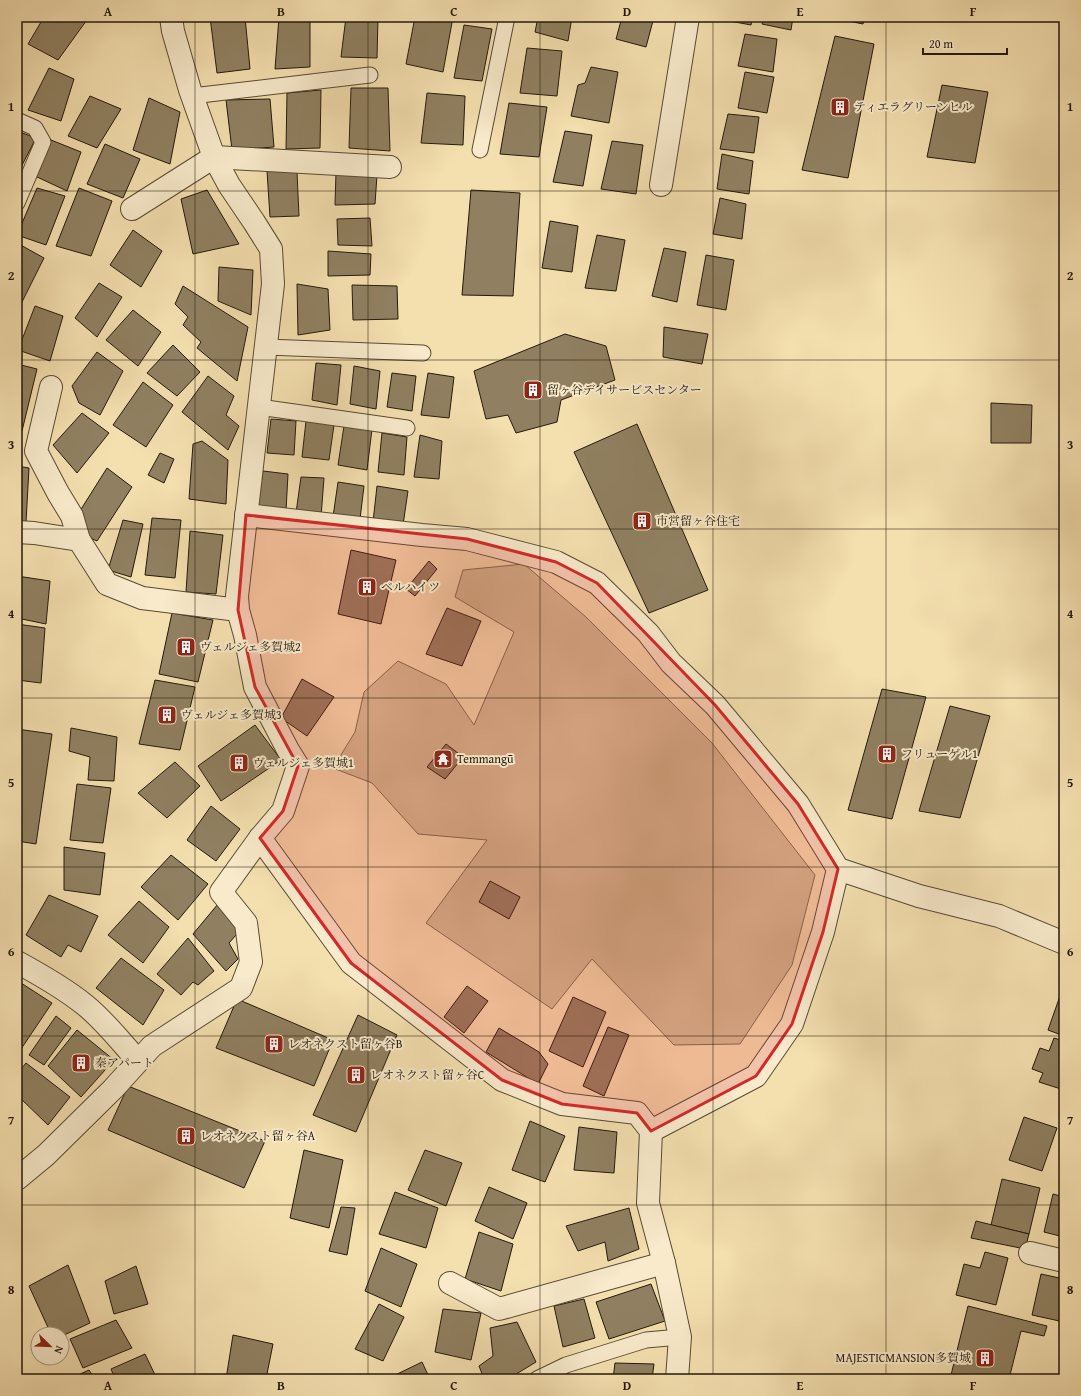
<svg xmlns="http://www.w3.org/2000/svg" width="1081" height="1396" viewBox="0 0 1081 1396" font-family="'Gentium Book Plus','Noto Serif JP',serif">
<rect width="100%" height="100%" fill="#f4dfaf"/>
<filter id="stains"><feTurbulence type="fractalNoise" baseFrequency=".005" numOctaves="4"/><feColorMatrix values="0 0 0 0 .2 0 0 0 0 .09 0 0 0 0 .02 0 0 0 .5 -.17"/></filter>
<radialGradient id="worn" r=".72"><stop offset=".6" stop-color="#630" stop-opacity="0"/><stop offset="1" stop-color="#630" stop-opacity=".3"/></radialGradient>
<path fill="#d1bd93" stroke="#7a6b50" d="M524,564L586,617L712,743L815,875L792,965L740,1044L674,1045L592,959L552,1009L426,923L487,840L418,834L372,783L333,768L355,732L364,692L398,661L446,684L474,725L514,632L455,597L463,570Z"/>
<g fill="#908061" stroke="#24190c">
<path d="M44,17H89L58,60L28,44Z"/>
<path d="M210,17H245L250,69L217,73Z"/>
<path d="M279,17H310V67L275,69Z"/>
<path d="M346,17H378L377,58L341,57Z"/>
<path d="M415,17H453L443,72L406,64Z"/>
<path d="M538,17H572L568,41L535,32Z"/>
<path d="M622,17H654L646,47L616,39Z"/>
<path d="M720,17H753L751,25L719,19Z"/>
<path d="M764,17H793L791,30L762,24Z"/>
<path d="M829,17H865L863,24Z"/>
<path d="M464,25L492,29L482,81L454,78Z"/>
<path d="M745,34L777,39L773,72L738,66Z"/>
<path d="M835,36L874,44L848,178L802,170Z"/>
<path d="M527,48L562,51L557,96L520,93Z"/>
<path d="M591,67L618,72L609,123L571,116L578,85L585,83Z"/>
<path d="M49,68L74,79L61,121L28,110Z"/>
<path d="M745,72L774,77L767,113L738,108Z"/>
<path d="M942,85L988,92L975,163L927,157Z"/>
<path d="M351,88H388L390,151L349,148Z"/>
<path d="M321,90L320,148L286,149L287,93Z"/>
<path d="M427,93L465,96L463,145L421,143Z"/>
<path d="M90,96L121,109L97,148L68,136Z"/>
<path d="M149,98L180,112L170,164L133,150Z"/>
<path d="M270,99L274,147L232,150L226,100Z"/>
<path d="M509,103L547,107L539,157L500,154Z"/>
<path d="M728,114L759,117L754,153L720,149Z"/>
<path d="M17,131L36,138L17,175Z"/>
<path d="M565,131L592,135L583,186L553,182Z"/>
<path d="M51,140L81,152L67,191L35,176Z"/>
<path d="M612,141L643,145L636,194L601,189Z"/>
<path d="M105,144L140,159L123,198L87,184Z"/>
<path d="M722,154L753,161L749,194L717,189Z"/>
<path d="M267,171L297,172L299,216L270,217Z"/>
<path d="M336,172L377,175L375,204L335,205Z"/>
<path d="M37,188L65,196L46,245L17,235Z"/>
<path d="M79,188L112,201L91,256L56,246Z"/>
<path d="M207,190L239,244L193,254L181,199Z"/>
<path d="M471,190L520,193L513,296L462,295Z"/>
<path d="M720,198L746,204L742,239L713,234Z"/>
<path d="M370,218L372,246L338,245L337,219Z"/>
<path d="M550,221L578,226L572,272L542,268Z"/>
<path d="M133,230L162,251L141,287L110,265Z"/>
<path d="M597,235L625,240L616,291L585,288Z"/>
<path d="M17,243L44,258L17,312Z"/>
<path d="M664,248L686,252L677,302L652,296Z"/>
<path d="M328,251L371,254L370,275L328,276Z"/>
<path d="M706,255L734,260L726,310L697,305Z"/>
<path d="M219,267L253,270L251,315L218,301Z"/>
<path d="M99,283L122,297L97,337L75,318Z"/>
<path d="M297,284L328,289L330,330L298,335Z"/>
<path d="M352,285L397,286L398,319L353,320Z"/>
<path d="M183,286L248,327L237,381L197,348L201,342L183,325L188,317L175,304Z"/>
<path d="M35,306L63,316L50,361L18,350Z"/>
<path d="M133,310L161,332L138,366L106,340Z"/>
<path d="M664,327L708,334L702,364L663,357Z"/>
<path d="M565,334L606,346L615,380L561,400L557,422L516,433L508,415L486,419L474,371Z"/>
<path d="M173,345L200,372L177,396L147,373Z"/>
<path d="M97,352L123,371L100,415L79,403L72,386Z"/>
<path d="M316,363L341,365L337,405L312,400Z"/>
<path d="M17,364L37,369L22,431L17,430Z"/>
<path d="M354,366L380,371L376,409L350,404Z"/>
<path d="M392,373L416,376L412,411L387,407Z"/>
<path d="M428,373L454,377L449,418L421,415Z"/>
<path d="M208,376L234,396L226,415L239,426L228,450L182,412Z"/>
<path d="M143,382L173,405L146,447L113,425Z"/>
<path d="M991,403L1032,405L1031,443H991Z"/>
<path d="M82,413L109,433L77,473L53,445Z"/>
<path d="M271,419L296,421L294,455L267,453Z"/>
<path d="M306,421L334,425L329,460L302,457Z"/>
<path d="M637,424L708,590L649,613L574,452Z"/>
<path d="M344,426L372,429L367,470L338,465Z"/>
<path d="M382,433L407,437L404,475L378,472Z"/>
<path d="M420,435L442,441L439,479L414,477Z"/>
<path d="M202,441L228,460L226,504L189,499L193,444Z"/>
<path d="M160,453L174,459L164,483L148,475Z"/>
<path d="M17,466L29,468L26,522L17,521Z"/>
<path d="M107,468L132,487L97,541L84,535L78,514Z"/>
<path d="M263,471L288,474L286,511L257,508Z"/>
<path d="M301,477L324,478L321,517L296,513Z"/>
<path d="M338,482L364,486L360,519L333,517Z"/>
<path d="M377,486L408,491L403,525L373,522Z"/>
<path d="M152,518L181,520L175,578L145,575Z"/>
<path d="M123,520L143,524L131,577L108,570Z"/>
<path d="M190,531L223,535L216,594L186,592Z"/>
<path d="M351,550L396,560L381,624L338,614Z"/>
<path d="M429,561L437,569L415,596L406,589Z"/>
<path d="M17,576L50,581L46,624L17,618Z"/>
<path d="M447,608L481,621L462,666L426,654Z"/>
<path d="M172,613L213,620L198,682L159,674Z"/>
<path d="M17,624L45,628L41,683L17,680Z"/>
<path d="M302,679L334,697L307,736L281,718Z"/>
<path d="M155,680L195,687L180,750L139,744Z"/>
<path d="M17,689H21L18,722H17Z"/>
<path d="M882,689L926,697L892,819L848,810Z"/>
<path d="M950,706L990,716L960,818L919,811Z"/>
<path d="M255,725L281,760L221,801L198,766Z"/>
<path d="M71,728L117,737L114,781L88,780L90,757L69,751Z"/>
<path d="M17,729L52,734L36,844L17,841Z"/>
<path d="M446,744L463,757L445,779L427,767Z"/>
<path d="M175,762L200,786L167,818L138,793Z"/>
<path d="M77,784L111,788L103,843L70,840Z"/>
<path d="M211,806L240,829L216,861L187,840Z"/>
<path d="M64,847L105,853L100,895L64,890Z"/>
<path d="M171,855L208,884L178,920L141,887Z"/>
<path d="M490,881L520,897L509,919L479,902Z"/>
<path d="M49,895L98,916L81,952L68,945L61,957L26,935Z"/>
<path d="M139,901L169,927L143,963L108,935Z"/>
<path d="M218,904L243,927L229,943L238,959L226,971L193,934Z"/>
<path d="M188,938L214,971L198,985L193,982L181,995L157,974Z"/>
<path d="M121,958L164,990L143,1025L96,988Z"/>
<path d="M18,981L52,1003L17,1055V983Z"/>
<path d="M467,986L488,1001L464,1033L444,1017Z"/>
<path d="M1060,996L1064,998V1036L1048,1030Z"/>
<path d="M573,997L606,1012L583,1067L549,1051Z"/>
<path d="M237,999L333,1040L314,1086L216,1048Z"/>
<path d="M358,1015L397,1035L356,1132L313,1115Z"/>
<path d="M56,1016L71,1028L44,1065L29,1055Z"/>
<path d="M608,1027L629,1035L604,1096L583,1086Z"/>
<path d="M499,1028L539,1052L548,1064L538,1084L486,1052Z"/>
<path d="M77,1030L114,1060L81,1097L48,1066Z"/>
<path d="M1054,1038L1064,1041V1090L1039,1082L1043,1073L1032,1069L1040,1048L1049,1051Z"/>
<path d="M26,1063L70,1097L48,1125L17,1095V1074Z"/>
<path d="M128,1086L265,1141L244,1188L108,1130Z"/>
<path d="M1024,1117L1057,1128L1042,1171L1009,1160Z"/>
<path d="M530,1121L565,1136L545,1182L512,1170Z"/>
<path d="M579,1127L617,1132L614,1173L574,1170Z"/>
<path d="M304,1150L343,1160L329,1228L290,1218Z"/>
<path d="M425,1150L462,1163L446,1206L408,1190Z"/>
<path d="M1002,1179L1040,1188L1029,1234L991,1225Z"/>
<path d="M489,1187L527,1203L513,1239L475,1221Z"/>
<path d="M395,1192L438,1208L426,1248L379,1234Z"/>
<path d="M1053,1194L1064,1197V1237L1044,1232Z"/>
<path d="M341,1207L355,1208L347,1255L329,1251Z"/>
<path d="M629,1208L639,1249L608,1261L605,1242L578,1251L566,1226Z"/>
<path d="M976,1221L1029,1234L1025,1249L971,1238Z"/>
<path d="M479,1232L513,1244L501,1291L465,1279Z"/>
<path d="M381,1248L417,1264L401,1307L365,1291Z"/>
<path d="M985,1252L1008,1258L996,1305L956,1295L964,1264L980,1268Z"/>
<path d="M68,1265L90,1323L62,1336V1334H51L29,1286Z"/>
<path d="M136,1266L148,1304L114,1314L105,1281Z"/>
<path d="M1041,1274L1064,1279V1322L1032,1315Z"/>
<path d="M651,1284L665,1321L609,1339L596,1302Z"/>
<path d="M584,1299L595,1338L563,1347L554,1306Z"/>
<path d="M379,1304L404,1317L383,1361L355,1349Z"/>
<path d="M968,1306L1047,1326L1044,1336L1021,1331L1009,1379H950Z"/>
<path d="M443,1309L481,1313L471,1360L435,1352Z"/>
<path d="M116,1320L132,1348L83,1368L70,1339Z"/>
<path d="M517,1322L536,1362L508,1379H484L479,1366L493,1356L490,1328Z"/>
<path d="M233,1335L273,1344L266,1379H226Z"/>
<path d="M145,1354L157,1379H115L111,1369Z"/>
<path d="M422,1362L430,1379H387Z"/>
<path d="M615,1363L654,1364L652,1379H613Z"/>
<path d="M89,1370L95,1379H69Z"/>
</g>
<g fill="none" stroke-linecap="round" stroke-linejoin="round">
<defs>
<g id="lane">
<path d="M192,96L370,75"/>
<path d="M17,120L35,128L43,142L17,203"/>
<path d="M480,150L507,17"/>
<path d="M266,347L423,353"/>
<path d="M259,407L407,428"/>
<path d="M537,1379L566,1365L646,1340L680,1337"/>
</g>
<g id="street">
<path d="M661,185L688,17"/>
<path d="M132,209L214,157L390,167"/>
<path d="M51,387L36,451L58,493L72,516L79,540L107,584L142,598L238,610"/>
<path d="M246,515L422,535L467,539L556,562L597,583L648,633L671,663L715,705L798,804L838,869L823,932L792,1024L756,1076L651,1131"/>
<path d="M17,532L34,533L79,540"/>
<path d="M260,838L351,963L502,1080L562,1104L637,1113L651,1131L648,1203L664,1263L680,1337L677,1379"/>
<path d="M838,869L919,896L999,916L1064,943"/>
<path d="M17,962C41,975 64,988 85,1005C105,1021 121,1042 138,1061"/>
<path d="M17,1179L46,1155L113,1089L152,1046L241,988L251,962L246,923L221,892L260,838L283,811L298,766L288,750L255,687L245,635L238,610L237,596L273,284L271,249L254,222L229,185L214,157L190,90L173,31L171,17"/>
<path d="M1030,1253L1064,1261"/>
<path d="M450,1283L499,1309L664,1263"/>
</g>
</defs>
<use href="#lane" stroke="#584a35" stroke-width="17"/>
<use href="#street" stroke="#584a35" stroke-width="24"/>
<use href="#lane" stroke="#f8eacb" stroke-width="15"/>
<use href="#street" stroke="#f8eacb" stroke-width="22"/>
</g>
<path fill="#d62828" fill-opacity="0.2" stroke="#d62828" stroke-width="3" stroke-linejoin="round" d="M246,515L467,539L556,562L597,583L715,705L798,804L838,869L823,932L792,1024L756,1076L651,1131L637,1113L562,1104L502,1080L351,963L260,838L283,811L298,766L255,687L238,610Z"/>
<path fill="none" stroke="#24190c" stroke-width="1" stroke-opacity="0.55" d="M195,17V1379M368,17V1379M540,17V1379M713,17V1379M886,17V1379M17,191H1064M17,360H1064M17,529H1064M17,698H1064M17,867H1064M17,1036H1064M17,1205H1064"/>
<defs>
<symbol id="building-square" viewBox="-11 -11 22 22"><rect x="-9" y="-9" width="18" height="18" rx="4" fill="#8f2418" stroke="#f8eacb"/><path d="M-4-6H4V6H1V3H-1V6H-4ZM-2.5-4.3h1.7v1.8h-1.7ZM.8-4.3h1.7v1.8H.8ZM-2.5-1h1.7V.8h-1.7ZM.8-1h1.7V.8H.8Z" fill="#fff"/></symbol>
<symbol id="temple-square" viewBox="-11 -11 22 22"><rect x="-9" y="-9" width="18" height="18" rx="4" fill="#8f2418" stroke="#f8eacb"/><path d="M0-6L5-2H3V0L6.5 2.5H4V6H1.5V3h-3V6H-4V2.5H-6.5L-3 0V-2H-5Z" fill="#fff"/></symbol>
</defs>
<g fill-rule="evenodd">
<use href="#building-square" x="829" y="96" width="22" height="22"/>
<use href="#building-square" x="522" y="379" width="22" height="22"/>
<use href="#building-square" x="631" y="510" width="22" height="22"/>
<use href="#building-square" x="356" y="576" width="22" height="22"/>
<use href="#building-square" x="175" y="636" width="22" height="22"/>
<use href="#building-square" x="156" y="704" width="22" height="22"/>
<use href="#building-square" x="876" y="743" width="22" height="22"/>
<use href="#temple-square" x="432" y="748" width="22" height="22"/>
<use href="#building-square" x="228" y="752" width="22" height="22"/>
<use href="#building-square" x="263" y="1033" width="22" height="22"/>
<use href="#building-square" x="70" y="1052" width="22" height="22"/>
<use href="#building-square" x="345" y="1064" width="22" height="22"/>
<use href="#building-square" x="175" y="1125" width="22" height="22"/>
<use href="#building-square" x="974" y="1347" width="22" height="22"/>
</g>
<g text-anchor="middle" stroke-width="4" stroke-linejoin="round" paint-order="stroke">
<g font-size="12" fill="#24190c" stroke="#f8eacb" text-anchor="start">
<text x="854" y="111">ティエラグリーンヒル</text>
<text x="547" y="394">留ヶ谷デイサービスセンター</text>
<text x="656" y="525">市営留ヶ谷住宅</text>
<text x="381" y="591">ベルハイツ</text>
<text x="200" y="651">ヴェルジェ多賀城2</text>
<text x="181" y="719">ヴェルジェ多賀城3</text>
<text x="901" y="758">フリューゲル1</text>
<text x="457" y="763">Temmangū</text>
<text x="253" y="767">ヴェルジェ多賀城1</text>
<text x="288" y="1048">レオネクスト留ヶ谷B</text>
<text x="95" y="1067">秦アパート</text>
<text x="370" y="1079">レオネクスト留ヶ谷C</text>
<text x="200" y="1140">レオネクスト留ヶ谷A</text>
<text x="971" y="1362" text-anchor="end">MAJESTICMANSION多賀城</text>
</g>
</g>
<rect width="1081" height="1396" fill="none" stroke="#f4dfaf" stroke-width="44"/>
<g transform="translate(50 1346) rotate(113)"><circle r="19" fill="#f8eacb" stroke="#a3967f"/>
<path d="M0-3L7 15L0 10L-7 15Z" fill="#8f2418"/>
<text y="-6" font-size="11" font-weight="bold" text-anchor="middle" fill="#24190c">N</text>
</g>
<path d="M923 48v6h84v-6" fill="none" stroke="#24190c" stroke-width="2"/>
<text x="929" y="48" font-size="12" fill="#24190c" stroke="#f8eacb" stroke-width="3" paint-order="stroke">20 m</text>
<rect x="22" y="22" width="1037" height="1352" fill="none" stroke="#24190c" stroke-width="1.5"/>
<g font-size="13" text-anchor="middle" font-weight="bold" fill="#24190c">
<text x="108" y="16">A</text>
<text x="281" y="16">B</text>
<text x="454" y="16">C</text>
<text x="627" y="16">D</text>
<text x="800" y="16">E</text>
<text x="973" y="16">F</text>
<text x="11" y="111">1</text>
<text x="1070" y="111">1</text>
<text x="11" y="280">2</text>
<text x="1070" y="280">2</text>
<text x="11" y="449">3</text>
<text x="1070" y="449">3</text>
<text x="11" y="618">4</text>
<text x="1070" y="618">4</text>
<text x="11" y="787">5</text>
<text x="1070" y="787">5</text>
<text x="11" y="956">6</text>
<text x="1070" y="956">6</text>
<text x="11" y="1125">7</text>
<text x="1070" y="1125">7</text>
<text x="11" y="1294">8</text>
<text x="1070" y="1294">8</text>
<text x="108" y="1390">A</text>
<text x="281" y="1390">B</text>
<text x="454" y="1390">C</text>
<text x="627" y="1390">D</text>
<text x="800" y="1390">E</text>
<text x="973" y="1390">F</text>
</g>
<rect width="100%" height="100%" filter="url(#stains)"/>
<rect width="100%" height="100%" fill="url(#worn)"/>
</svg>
